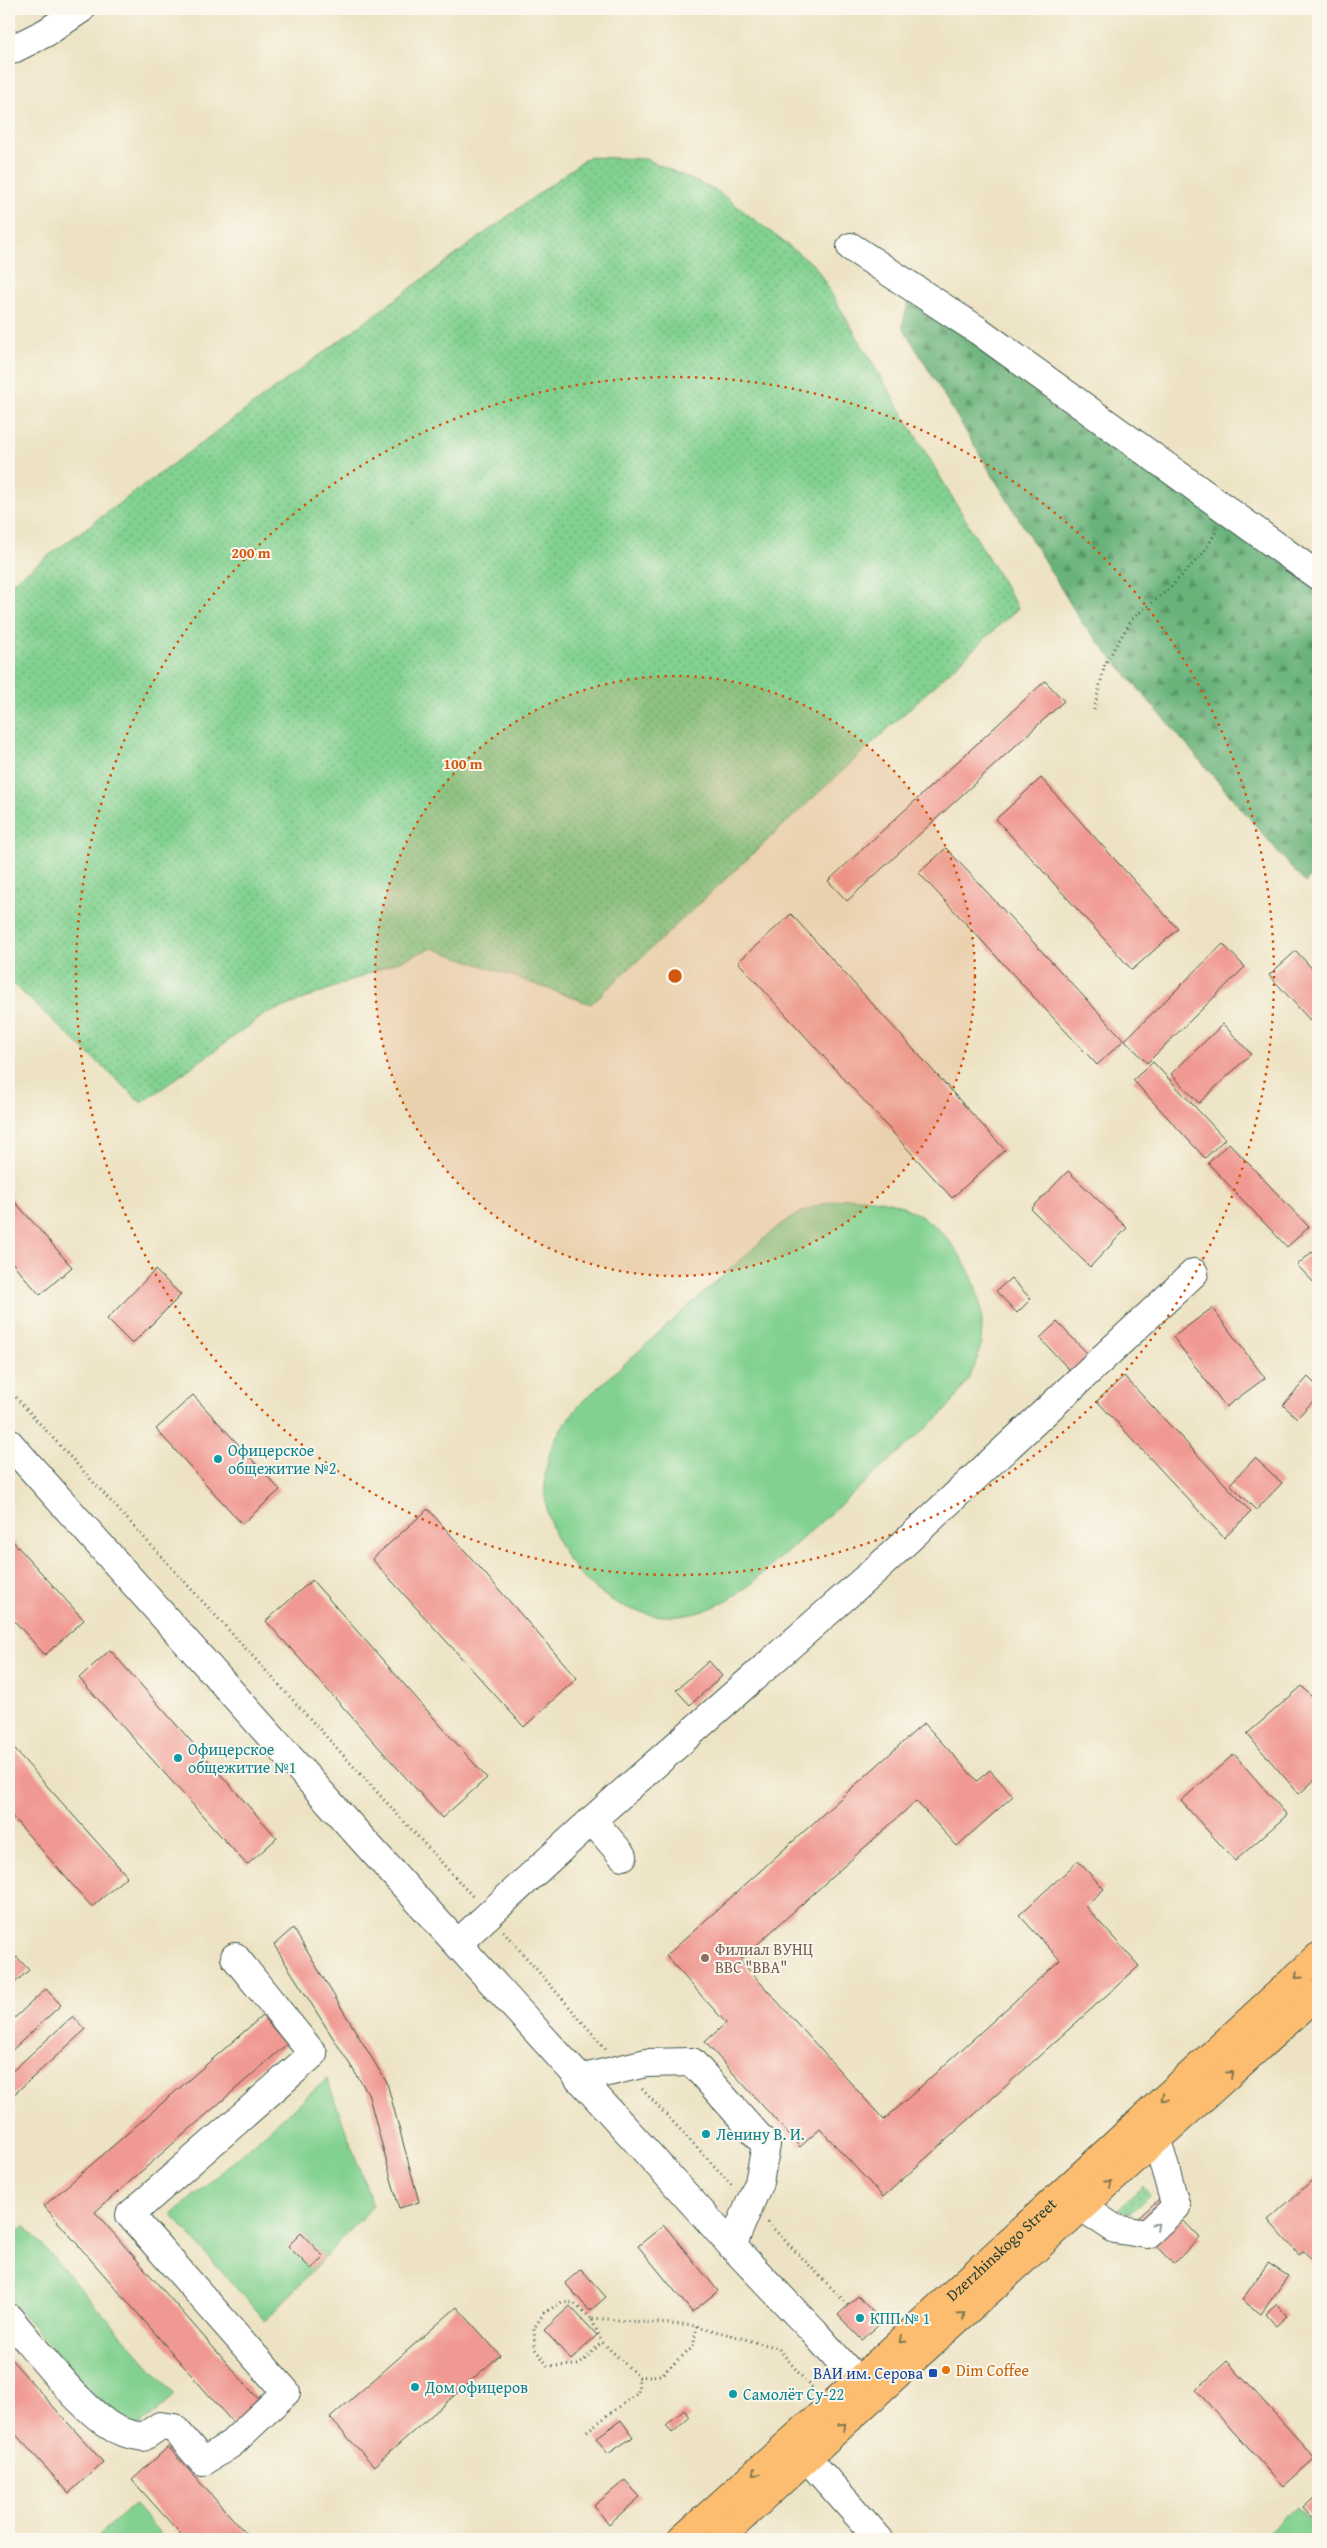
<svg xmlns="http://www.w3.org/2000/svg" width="1327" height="2548" viewBox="0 0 1327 2548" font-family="'Gentium Book Plus',serif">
<defs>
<pattern id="grass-dots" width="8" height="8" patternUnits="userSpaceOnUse" patternTransform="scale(1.25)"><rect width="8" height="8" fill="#82d190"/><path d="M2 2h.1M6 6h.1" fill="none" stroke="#6aab76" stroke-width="1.8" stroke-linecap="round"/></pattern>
<pattern id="forest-firs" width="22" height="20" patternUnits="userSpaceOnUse" patternTransform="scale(1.25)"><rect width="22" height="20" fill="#69b37a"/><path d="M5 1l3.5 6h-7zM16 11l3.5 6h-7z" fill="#569365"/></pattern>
</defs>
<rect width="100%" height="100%" fill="#fbf7ec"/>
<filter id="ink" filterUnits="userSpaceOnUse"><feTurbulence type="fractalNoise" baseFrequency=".02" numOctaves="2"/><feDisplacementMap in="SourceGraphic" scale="10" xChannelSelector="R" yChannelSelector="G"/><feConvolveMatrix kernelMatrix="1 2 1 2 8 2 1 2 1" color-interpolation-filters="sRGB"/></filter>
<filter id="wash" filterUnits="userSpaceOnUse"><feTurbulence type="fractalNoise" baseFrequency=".0096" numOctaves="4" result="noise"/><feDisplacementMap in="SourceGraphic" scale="20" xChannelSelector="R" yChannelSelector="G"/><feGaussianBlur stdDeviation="1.12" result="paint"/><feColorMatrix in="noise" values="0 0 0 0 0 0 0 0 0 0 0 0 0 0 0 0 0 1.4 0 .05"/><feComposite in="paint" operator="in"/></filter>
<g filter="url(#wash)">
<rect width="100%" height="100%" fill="#ede3c4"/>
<g fill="url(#grass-dots)" stroke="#508762">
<path d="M588,157L646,159L717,191L815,266L1018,608L591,1004L432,948L264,1015L142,1103L9,980V585Z"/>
<path d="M1143,2186L1149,2195L1130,2214L1117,2210Z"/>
</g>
<path fill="url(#forest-firs)" stroke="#447857" d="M915,278L1318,565V870L1305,883L1082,623L902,326Z"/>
<g fill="#82d190" stroke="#508762">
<path d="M849,1198C867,1198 884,1199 901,1206C963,1231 1000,1308 973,1370C966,1386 955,1399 943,1413L750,1585C728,1601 706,1614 678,1616C591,1622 520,1525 553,1444C560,1427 572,1414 584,1400L776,1228C800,1211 821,1202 849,1198Z"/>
<path d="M327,2079L373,2206L265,2321L172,2215Z"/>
<path d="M25,2226L175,2395L129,2435L9,2299V2240Z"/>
<path d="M134,2504L165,2539H95Z"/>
<path d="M1297,2506L1315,2527L1301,2539H1260Z"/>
</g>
<g id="blocks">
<g fill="#f09992">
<path d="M1045,681L1064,701L847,901L828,881Z"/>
<path d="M1041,778L1178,929L1132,970L996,819Z"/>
<path d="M946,848L1124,1040L1097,1065L919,873Z"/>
<path d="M791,914L1005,1150L952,1198L738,962Z"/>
<path d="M1223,944L1245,967L1147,1063L1125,1040Z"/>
<path d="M1296,951L1318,975V1029L1269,975Z"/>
<path d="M1223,1024L1251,1054L1199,1103L1171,1074Z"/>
<path d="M1153,1062L1225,1139L1205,1158L1133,1080Z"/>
<path d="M1229,1143L1309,1227L1287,1247L1208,1163Z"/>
<path d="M1068,1171L1127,1228L1090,1267L1031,1209Z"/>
<path d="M9,1195L72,1267L40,1295L9,1259Z"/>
<path d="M1312,1252L1318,1259V1287L1297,1265Z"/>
<path d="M155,1270L181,1295L132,1344L107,1319Z"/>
<path d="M1011,1278L1031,1299L1017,1313L996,1291Z"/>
<path d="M1212,1308L1265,1378L1226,1407L1173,1337Z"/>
<path d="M1057,1322L1091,1357L1073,1374L1040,1338Z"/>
<path d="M1124,1376L1251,1512L1224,1538L1097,1401Z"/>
<path d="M1308,1377L1318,1387V1396L1297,1418L1283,1405Z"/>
<path d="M193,1395L280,1490L242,1524L156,1429Z"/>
<path d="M1255,1458L1282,1483L1256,1510L1230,1484Z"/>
<path d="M428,1509L577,1678L524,1727L372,1559Z"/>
<path d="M9,1537L84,1620L45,1655L9,1615Z"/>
<path d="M312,1580L487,1778L442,1818L266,1621Z"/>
<path d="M110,1650L277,1838L247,1865L79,1678Z"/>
<path d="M709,1661L722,1676L690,1705L676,1690Z"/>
<path d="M1302,1686L1318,1704V1777L1299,1794L1247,1734Z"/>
<path d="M924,1723L977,1781L990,1770L1013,1796L957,1846L916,1801L740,1960L884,2120L1060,1960L1019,1915L1078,1861L1104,1889L1085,1906L1139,1966L883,2197L820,2129L800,2147L705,2042L726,2023L666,1956Z"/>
<path d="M9,1743L127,1876L92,1907L9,1813Z"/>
<path d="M1234,1754L1287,1815L1235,1861L1181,1801Z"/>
<path d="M293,1928L387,2083L419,2202L399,2208L368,2093L274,1945Z"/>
<path d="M17,1957L29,1970L9,1988V1964Z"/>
<path d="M46,1989L61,2005L9,2053V2023Z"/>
<path d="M73,2016L85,2030L9,2099V2074Z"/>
<path d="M262,2016L287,2044L95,2212L260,2401L234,2424L44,2206Z"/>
<path d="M1318,2175V2267L1304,2251L1299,2255L1268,2220Z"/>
<path d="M1161,2197L1200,2238L1173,2264L1134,2222Z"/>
<path d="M664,2225L718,2291L692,2312L638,2246Z"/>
<path d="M301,2233L324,2257L311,2269L288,2246Z"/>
<path d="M1268,2263L1288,2276L1261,2314L1242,2300Z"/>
<path d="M581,2269L606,2297L590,2311L565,2283Z"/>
<path d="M858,2296L882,2322L862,2340L838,2315Z"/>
<path d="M1277,2304L1287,2316L1276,2326L1266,2314Z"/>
<path d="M570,2306L597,2335L571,2360L544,2330Z"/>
<path d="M457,2307L500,2355L374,2466L330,2418Z"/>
<path d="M9,2357L103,2462L69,2493L9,2427Z"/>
<path d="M1227,2361L1315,2458L1283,2487L1196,2390Z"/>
<path d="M684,2410L690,2417L672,2433L666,2426Z"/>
<path d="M621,2420L633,2437L608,2454L596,2438Z"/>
<path d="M168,2447L251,2539H185L132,2480Z"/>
<path d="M625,2480L640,2497L609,2524L594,2506Z"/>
<path d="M1314,2497L1318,2501V2514L1314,2519L1303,2507Z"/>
</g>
</g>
</g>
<g filter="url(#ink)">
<use href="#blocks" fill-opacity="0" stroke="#3e564a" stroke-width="1"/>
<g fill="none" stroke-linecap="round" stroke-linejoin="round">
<defs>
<g id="minor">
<path d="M9,51L47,32L81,9"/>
<path d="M851,247L979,331L1318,576"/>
<path d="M9,1443L363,1840L732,2246L814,2332L872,2398"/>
<path d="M592,1820L623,1856"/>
<path d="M458,1943L592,1820L882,1564L1194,1273"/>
<path d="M579,2079L646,2063L692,2062L766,2145L759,2182L732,2246"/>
<path d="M1082,2207L1115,2229L1147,2234L1176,2207L1157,2140"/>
<path d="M9,2318C38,2352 71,2397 107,2424C118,2432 130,2435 143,2437L160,2426L174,2428L203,2462L231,2444L286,2392L130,2215L313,2054L235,1957"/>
<path d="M792,2441L879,2539"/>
</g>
<g id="major">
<path id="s1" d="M682,2539L857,2382L1318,1957"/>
<path d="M719,2539L916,2357L1318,1994"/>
</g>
</defs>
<use href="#minor" stroke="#3e564a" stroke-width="30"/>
<use href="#major" stroke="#3e564a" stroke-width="30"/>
<g stroke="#3e564a" stroke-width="3" stroke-dasharray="1 4" stroke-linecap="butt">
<path d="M1094,710L1105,664L1132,619L1168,590L1204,552L1217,530"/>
<path d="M9,1390L474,1898"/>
<path d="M503,1931L606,2049"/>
<path d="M642,2089L733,2186"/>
<path d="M767,2222L848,2305"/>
<path d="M591,2318L573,2303L562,2302L544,2313L534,2328L535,2349L548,2366L579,2365L602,2342"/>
<path d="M697,2326L693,2347L661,2375L639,2377L602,2342L591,2318L697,2326L778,2348L813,2390"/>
<path d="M587,2431L638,2393L639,2377"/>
</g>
<use href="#minor" stroke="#fff" stroke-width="28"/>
<use href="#major" stroke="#fcbd6f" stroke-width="28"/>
</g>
<defs><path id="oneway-chevron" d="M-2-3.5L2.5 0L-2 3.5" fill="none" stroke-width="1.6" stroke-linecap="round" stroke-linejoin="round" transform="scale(1.25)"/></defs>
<g stroke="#82774f">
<use href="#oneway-chevron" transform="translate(1298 1976) rotate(138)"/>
<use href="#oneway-chevron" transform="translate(1230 2074) rotate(-42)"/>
<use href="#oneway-chevron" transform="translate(1164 2098) rotate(137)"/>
<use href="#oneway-chevron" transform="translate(1109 2183) rotate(-42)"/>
<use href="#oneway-chevron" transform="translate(962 2315) rotate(-42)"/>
<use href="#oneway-chevron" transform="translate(902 2340) rotate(137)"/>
<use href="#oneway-chevron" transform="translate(843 2426) rotate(-43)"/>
<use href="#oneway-chevron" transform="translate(755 2473) rotate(138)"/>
</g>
<use stroke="#8f9e9a" href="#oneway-chevron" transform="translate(1156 2226) rotate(-43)"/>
</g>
<circle cx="675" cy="976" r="300" fill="#d45610" fill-opacity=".12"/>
<g fill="none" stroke="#d45610" stroke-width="2.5" stroke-dasharray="2.5 5">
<circle cx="675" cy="976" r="300"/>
<circle cx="675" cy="976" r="599"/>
</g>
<g fill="#0f9aa8" stroke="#fbf7ec" stroke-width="2">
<circle cx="218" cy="1459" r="5"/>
<circle cx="178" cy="1758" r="5"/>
<circle cx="706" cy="2134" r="5"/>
<circle cx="860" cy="2318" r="5"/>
<circle cx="415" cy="2387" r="5"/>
<circle cx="733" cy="2394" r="5"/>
</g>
<circle fill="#8d6e63" stroke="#fbf7ec" stroke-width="2" cx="705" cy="1958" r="5"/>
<circle fill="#e8710a" stroke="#fbf7ec" stroke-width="2" cx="946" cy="2370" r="5"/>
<rect fill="#1a4fb4" stroke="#fbf7ec" stroke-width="2" x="928" y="2368" width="10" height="10" rx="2.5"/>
<g text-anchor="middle" stroke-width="4" stroke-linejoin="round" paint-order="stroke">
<g font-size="16" fill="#0d838f" stroke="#fbf7ec" text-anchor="start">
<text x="228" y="1456">Офицерское<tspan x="228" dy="18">общежитие №2</tspan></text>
<text x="188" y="1755">Офицерское<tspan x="188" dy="18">общежитие №1</tspan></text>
<text x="716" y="2140">Ленину В. И.</text>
<text x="870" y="2324">КПП № 1</text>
<text x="425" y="2393">Дом офицеров</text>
<text x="743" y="2400">Самолёт Су-22</text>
</g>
<g font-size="16" fill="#785e54" stroke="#fbf7ec" text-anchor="start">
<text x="715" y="1955">Филиал ВУНЦ<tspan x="715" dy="18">ВВС "ВВА"</tspan></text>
</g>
<g font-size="16" fill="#1f3d34" stroke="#fbf7ec">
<text dy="6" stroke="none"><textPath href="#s1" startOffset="431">Dzerzhinskogo Street</textPath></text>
</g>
<g font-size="16" fill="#c56008" stroke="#fbf7ec" text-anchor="start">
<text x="956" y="2376">Dim Coffee</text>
</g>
<g font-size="16" fill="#164399" stroke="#fbf7ec" text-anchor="end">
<text x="923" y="2379">ВАИ им. Серова</text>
</g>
</g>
<circle cx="675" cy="976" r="8" fill="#d45610" stroke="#fbf7ec" stroke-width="2.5"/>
<g font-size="15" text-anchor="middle" font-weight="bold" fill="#d45610" stroke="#fbf7ec" stroke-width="4" stroke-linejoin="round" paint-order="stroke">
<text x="251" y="558">200 m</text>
<text x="463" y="769">100 m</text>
</g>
<rect width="1327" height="2548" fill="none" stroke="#fbf7ec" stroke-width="30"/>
</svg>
